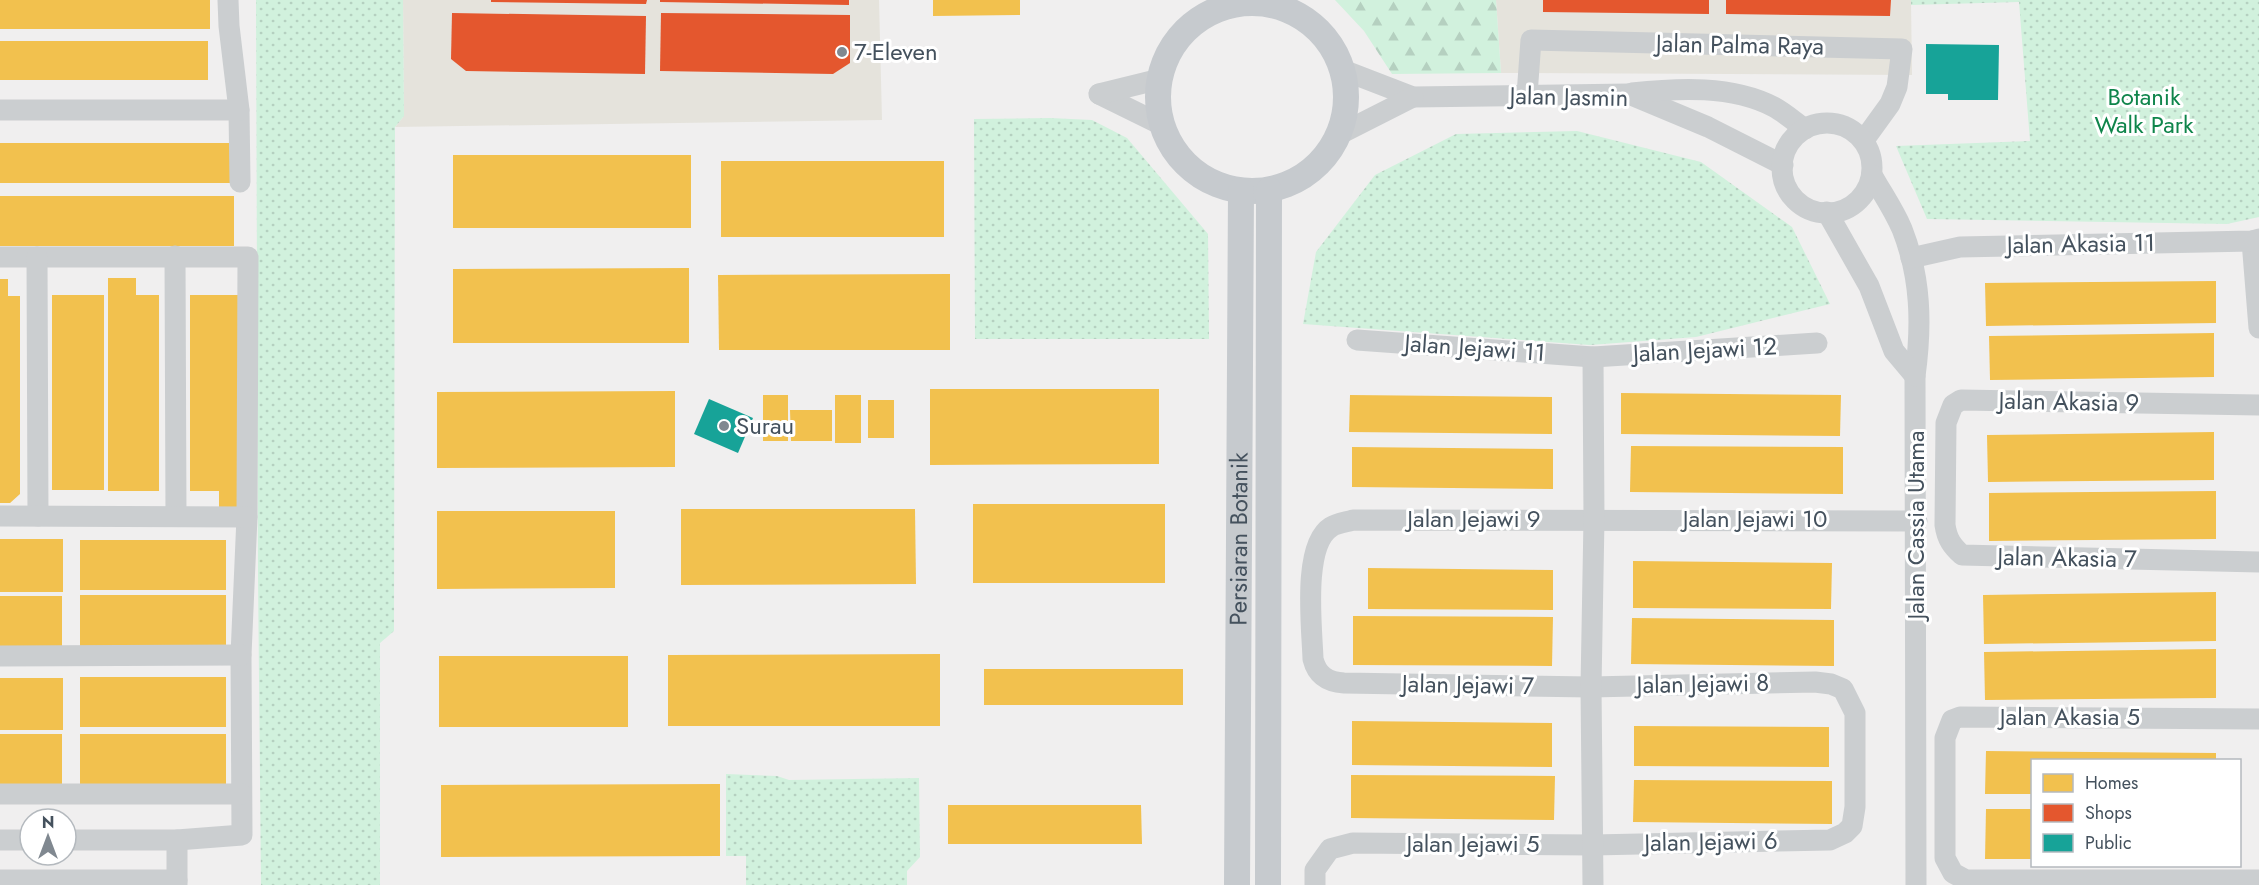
<svg xmlns="http://www.w3.org/2000/svg" width="2259" height="885" viewBox="0 0 2259 885" font-family="Jost,sans-serif">
<defs>
<pattern id="green-dots" width="8" height="8" patternUnits="userSpaceOnUse" patternTransform="scale(1.5)"><rect width="8" height="8" fill="#d1f1dd"/><path d="M2 2h.1M6 6h.1" fill="none" stroke="#b5d0c0" stroke-width="1.8" stroke-linecap="round"/></pattern>
<pattern id="forest-firs" width="22" height="20" patternUnits="userSpaceOnUse" patternTransform="scale(1.5)"><rect width="22" height="20" fill="#d1f1dd"/><path d="M5 1l3.5 6h-7zM16 11l3.5 6h-7z" fill="#b5d0c0"/></pattern>
</defs>
<rect width="100%" height="100%" fill="#f0efef"/>
<g fill="#e5e3dc">
<path d="M403,0H879L882,120L395,127L404,116Z"/>
<path d="M1496,0H1911L1912,75L1501,73Z"/>
</g>
<g fill="url(#green-dots)">
<path d="M256,0H403L404,116L395,127L394,631L380,643V885H261L258,574Z"/>
<path d="M1911,0H2259V217L2227,224L1927,219L1896,146L2030,141L2019,2L1911,5Z"/>
<path d="M1050,118L1092,120L1127,138L1208,234L1209,339H975L974,119Z"/>
<path d="M1577,131L1701,162L1792,227L1830,304L1696,337L1590,345L1303,324L1316,252L1375,175L1456,134Z"/>
<path d="M726,774L777,776L789,780L919,778L920,857L907,871V885H746V856H726Z"/>
</g>
<path fill="url(#forest-firs)" d="M1335,0H1496L1501,73L1392,74L1364,31Z"/>
<g fill="#f2c14e">
<rect x="0" y="0" width="210" height="29"/>
<path d="M933,0H1020V15L933,16Z"/>
<rect x="0" y="41" width="208" height="39"/>
<rect x="0" y="143" width="233" height="40"/>
<rect x="453" y="155" width="238" height="73"/>
<rect x="721" y="161" width="223" height="76"/>
<rect x="0" y="196" width="234" height="50"/>
<path d="M689,268V343H453V269Z"/>
<path d="M950,274V350H719L718,275Z"/>
<path d="M108,278H136V295H159V491H108Z"/>
<path d="M0,279H8V296H20V494L10,503H0Z"/>
<path d="M2216,281V323L1986,326L1985,283Z"/>
<rect x="52" y="295" width="52" height="195"/>
<path d="M190,295H245V507H219V491H190Z"/>
<path d="M2214,333V377L1990,380L1989,336Z"/>
<path d="M930,389H1159V464L930,465Z"/>
<path d="M675,391V467L437,468V392Z"/>
<path d="M1621,393L1841,395L1840,436L1621,434Z"/>
<rect x="763" y="395" width="25" height="46"/>
<rect x="835" y="395" width="26" height="48"/>
<path d="M1350,395L1552,397V434L1349,432Z"/>
<rect x="868" y="400" width="26" height="38"/>
<path d="M790,410H832V441H791Z"/>
<path d="M2214,432V480L1988,482L1987,435Z"/>
<path d="M1631,446L1843,447V494L1630,492Z"/>
<path d="M1352,447L1553,449V489L1352,487Z"/>
<path d="M2216,491V539L1989,541V493Z"/>
<rect x="973" y="504" width="192" height="79"/>
<path d="M681,509H915L916,584L681,585Z"/>
<path d="M437,511H615V588L437,589Z"/>
<rect x="0" y="539" width="63" height="53"/>
<rect x="80" y="540" width="146" height="50"/>
<path d="M1633,561L1832,563L1831,609L1633,608Z"/>
<path d="M1368,568L1553,570V610L1368,609Z"/>
<path d="M2216,592V641L1984,644L1983,595Z"/>
<rect x="80" y="595" width="146" height="51"/>
<rect x="0" y="596" width="62" height="51"/>
<path d="M1353,616L1553,617L1552,666L1353,665Z"/>
<path d="M1632,618L1834,620V666L1631,664Z"/>
<path d="M2216,649V698L1985,700L1984,652Z"/>
<path d="M940,654V726H668V655Z"/>
<rect x="439" y="656" width="189" height="71"/>
<rect x="984" y="669" width="199" height="36"/>
<rect x="80" y="677" width="146" height="50"/>
<rect x="0" y="678" width="63" height="52"/>
<path d="M1352,721L1552,723V767L1352,765Z"/>
<path d="M1634,726L1829,727V767L1634,766Z"/>
<rect x="0" y="734" width="62" height="51"/>
<rect x="80" y="734" width="146" height="51"/>
<path d="M1986,751L2216,753V760H2032V794H1985Z"/>
<path d="M1351,775L1555,776L1554,820L1351,818Z"/>
<path d="M1634,780L1832,781V824L1633,822Z"/>
<path d="M720,784V856L441,857V785Z"/>
<path d="M948,805H1141L1142,844H948Z"/>
<path d="M1986,809H2032V859H1985Z"/>
</g>
<g fill="#e4572e">
<path d="M491,0H647L646,4L491,2Z"/>
<path d="M660,0H849V5L660,2Z"/>
<path d="M1543,0H1709V14L1543,12Z"/>
<path d="M1726,0H1891L1890,16L1726,14Z"/>
<path d="M452,13L646,16L645,74L466,71L451,59Z"/>
<path d="M661,13L850,15V63L833,74L660,71Z"/>
</g>
<g fill="#17a398">
<path d="M1926,44L1999,45L1998,100H1948V94H1926Z"/>
<path d="M709,399L753,418L738,453L694,434Z"/>
</g>
<g fill="none" stroke-linecap="round" stroke-linejoin="round">
<g stroke="#cbced0" stroke-width="21">
<path d="M228,0L229,26L239,110L240,182"/>
<path d="M1343,70L1413,97L1629,94L1708,127L1783,165"/>
<path d="M1632,93C1678,88 1732,85 1774,107C1785,113 1795,122 1805,129"/>
<path d="M1099,94L1162,125"/>
<path d="M1099,94L1160,79"/>
<path d="M1527,95L1531,40L1902,49L1897,87L1890,104L1864,140"/>
<path d="M0,110H239"/>
<circle cx="1827" cy="168" r="45"/>
<path d="M1340,134L1413,97"/>
<path d="M1872,175C1882,193 1894,210 1902,229C1921,277 1922,325 1915,376L1916,885"/>
<path d="M1827,212L1869,286L1894,351L1915,376"/>
<path d="M2252,241L2259,328"/>
<path d="M175,256L176,516"/>
<path d="M0,257H248L247,517L241,655L242,835L177,840H66"/>
<path d="M37,257L38,516"/>
<path d="M1911,258L1960,247L2252,241L2259,239"/>
<path d="M1357,340L1593,357L1817,343"/>
<path d="M2259,405L1961,400L1953,405L1946,423L1945,525C1947,539 1952,546 1962,555L2259,562"/>
<path d="M0,516L247,517"/>
<path d="M0,656L241,655"/>
<path d="M2259,719L1960,717L1952,720L1945,738V858L1953,873L1966,880H2259"/>
<path d="M0,794H241"/>
<path d="M0,840H30"/>
<path d="M177,840V885"/>
<path d="M0,880H177"/>
<path d="M1315,885V870L1330,849L1353,843L1593,845L1830,840L1845,833L1852,826L1855,807V713L1843,689L1831,684L1815,682L1591,687L1344,683C1327,682 1317,675 1313,659C1312,628 1302,545 1331,527C1337,523 1347,522 1353,520L1917,521"/>
<path d="M1593,885L1591,687L1594,519L1593,357"/>
</g>
<g stroke="#c6cace" stroke-width="26">
<circle cx="1252" cy="97" r="94"/>
<path id="s1" d="M1237,885L1241,191"/>
<path d="M1268,885L1269,190"/>
</g>
</g>
<g fill="#808890" stroke="#fff" stroke-width="2">
<circle cx="842" cy="52" r="6"/>
<circle cx="724" cy="426" r="6"/>
</g>
<g text-anchor="middle" stroke-width="6" stroke-linejoin="round" paint-order="stroke">
<g font-size="24" fill="#44515d" stroke="#fff">
<text transform="translate(1740 45) rotate(1)" y="8">Jalan Palma Raya</text>
<text transform="translate(1569 97) rotate(1)" y="8">Jalan Jasmin</text>
<text transform="translate(2081 244) rotate(-1)" y="8">Jalan Akasia 11</text>
<text transform="translate(1475 348) rotate(4)" y="8">Jalan Jejawi 11</text>
<text transform="translate(1705 350) rotate(-3)" y="8">Jalan Jejawi 12</text>
<text transform="translate(2069 402) rotate(1)" y="8">Jalan Akasia 9</text>
<text x="1474" y="527">Jalan Jejawi 9</text>
<text x="1755" y="527">Jalan Jejawi 10</text>
<text transform="translate(1916 525) rotate(-90)" y="8">Jalan Cassia Utama</text>
<text dy="8" stroke="none"><textPath href="#s1" startOffset="346">Persiaran Botanik</textPath></text>
<text transform="translate(2067 558) rotate(1)" y="8">Jalan Akasia 7</text>
<text transform="translate(1703 684) rotate(-1)" y="8">Jalan Jejawi 8</text>
<text transform="translate(1468 685) rotate(1)" y="8">Jalan Jejawi 7</text>
<text x="2070" y="725">Jalan Akasia 5</text>
<text transform="translate(1711 842) rotate(-1)" y="8">Jalan Jejawi 6</text>
<text x="1473" y="852">Jalan Jejawi 5</text>
</g>
<g font-size="24" fill="#44515d" stroke="#fff" text-anchor="start">
<text x="854" y="60">7-Eleven</text>
<text x="736" y="434">Surau</text>
</g>
<g font-size="24" fill="#0f854b" stroke="#fff">
<text x="2144" y="105">Botanik<tspan x="2144" dy="28">Walk Park</tspan></text>
</g>
</g>
<rect x="2031" y="759" width="210" height="108" fill="#ffffff" stroke="#b4b9be" stroke-width="1.5"/>
<rect x="2043" y="774" width="30" height="18" fill="#f2c14e" stroke="#b4b9be" stroke-width="1.5"/>
<text x="2085" y="789" font-size="18" fill="#44515d">Homes</text>
<rect x="2043" y="804" width="30" height="18" fill="#e4572e" stroke="#b4b9be" stroke-width="1.5"/>
<text x="2085" y="819" font-size="18" fill="#44515d">Shops</text>
<rect x="2043" y="834" width="30" height="18" fill="#17a398" stroke="#b4b9be" stroke-width="1.5"/>
<text x="2085" y="849" font-size="18" fill="#44515d">Public</text>
<g transform="translate(48 837)"><circle r="28" fill="#ffffff" stroke="#b4b9be" stroke-width="1.5"/>
<path d="M0-4.5L10 22L0 15L-10 22Z" fill="#808890"/>
<text y="-9" font-size="16" font-weight="bold" text-anchor="middle" fill="#44515d">N</text>
</g>
</svg>
